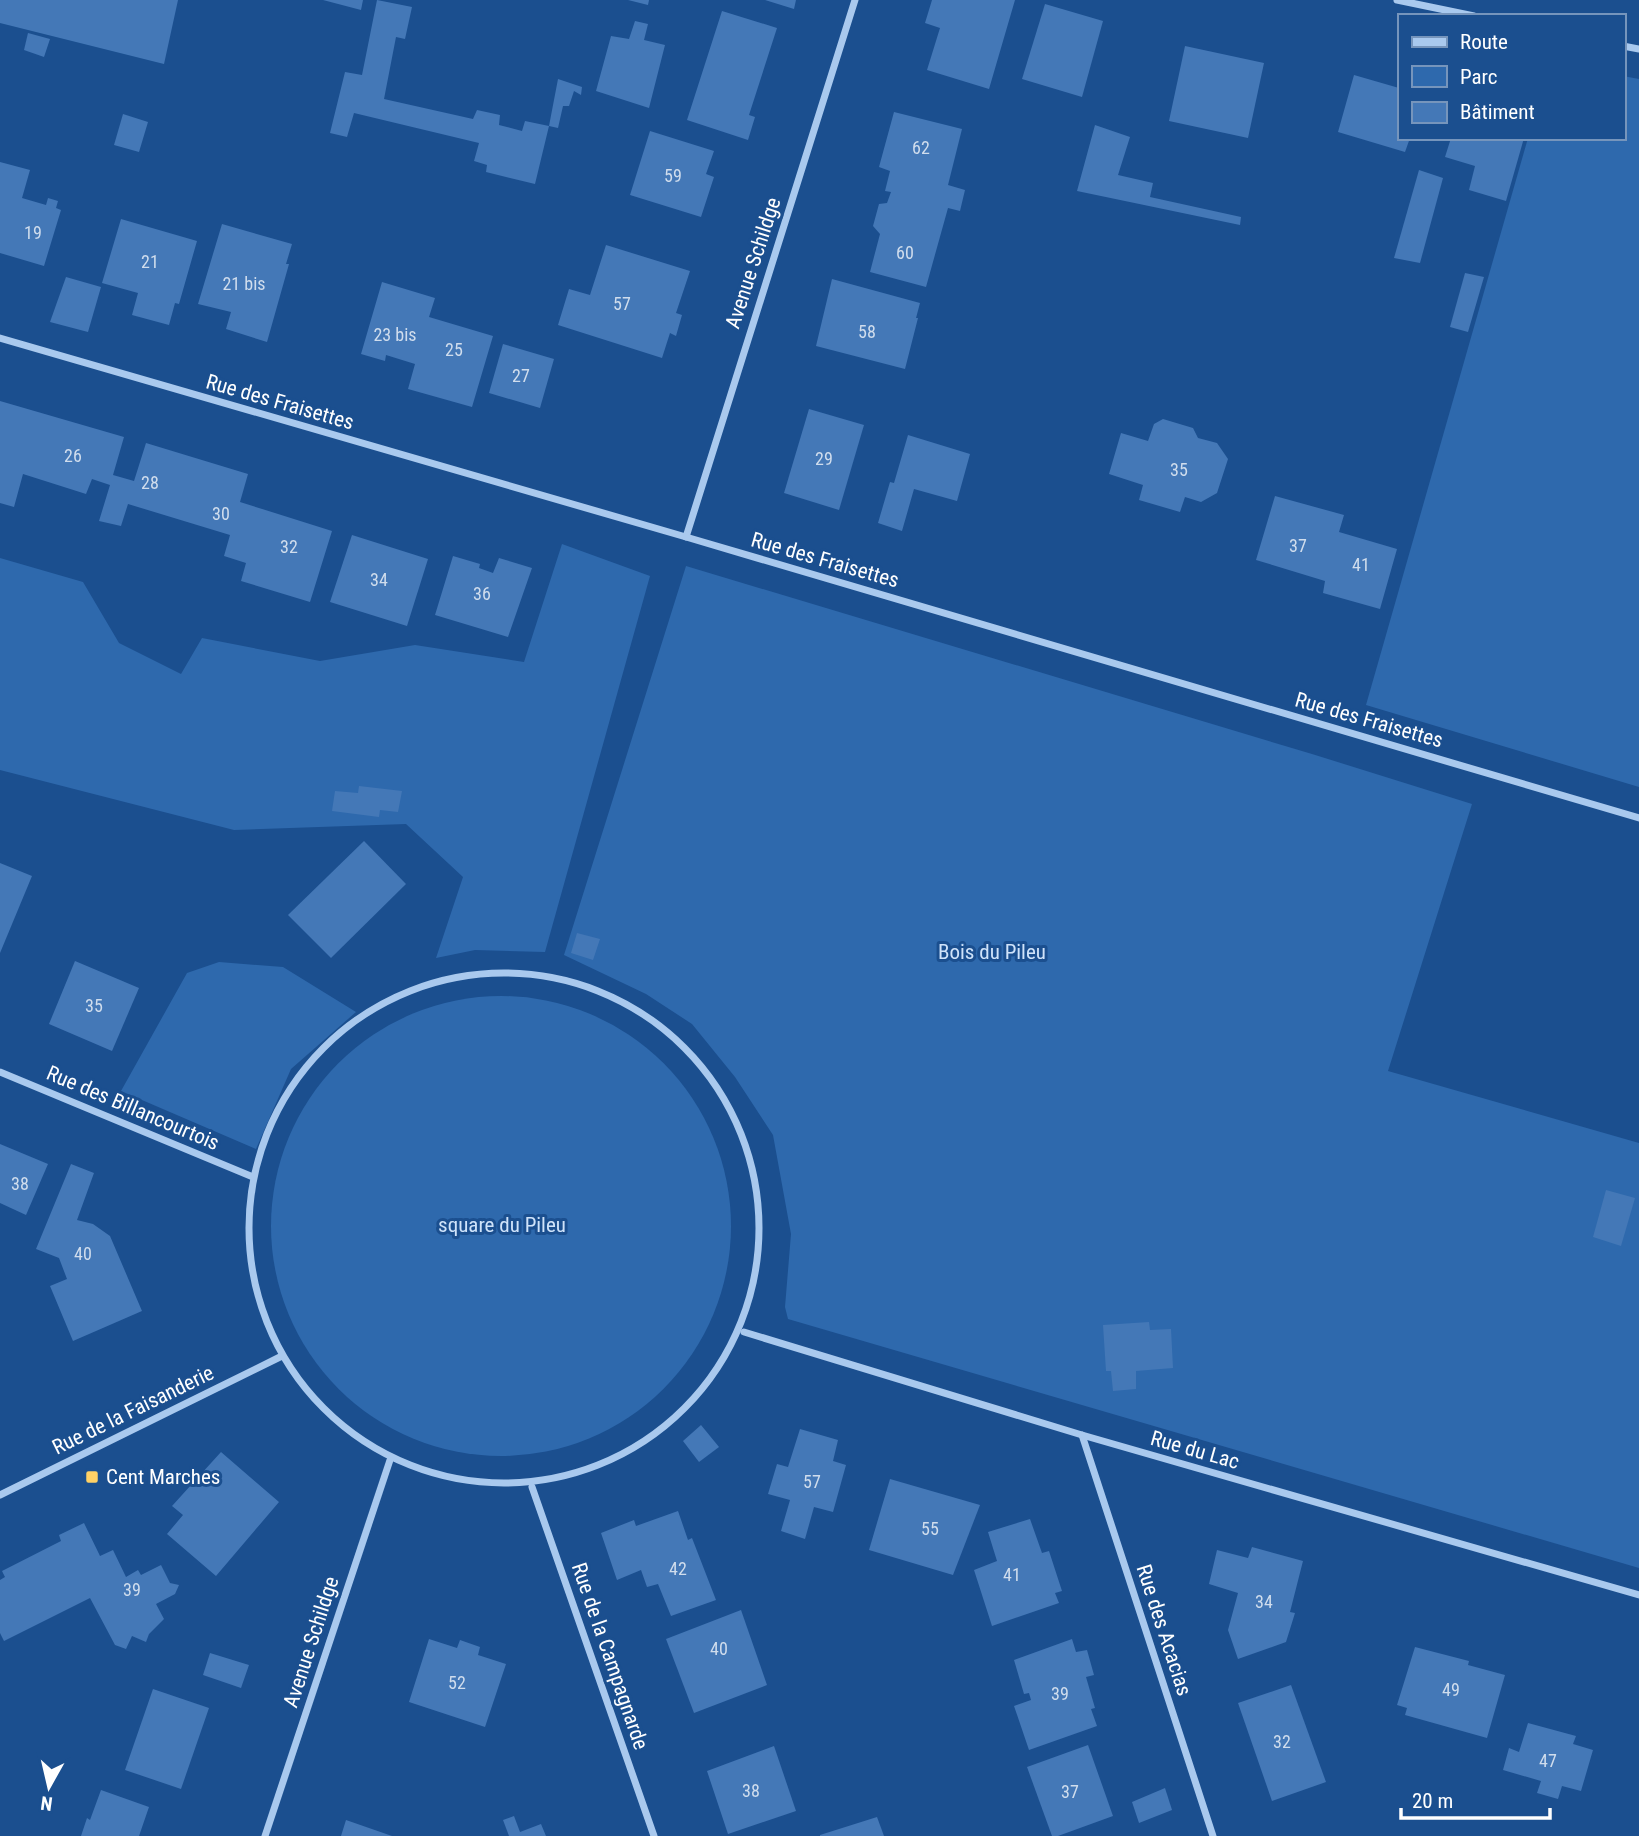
<svg xmlns="http://www.w3.org/2000/svg" width="1639" height="1836" viewBox="0 0 1639 1836" font-family="'Roboto Condensed',sans-serif">
<rect width="100%" height="100%" fill="#1b4f8f"/>
<g fill="#2e69ad">
<path d="M1623,76L1639,79V787L1366,705L1528,138H1623Z"/>
<path d="M562,544L650,576L545,952L475,950L436,958L463,877L406,824L234,830L0,770V558L83,582L119,643L181,674L202,638L320,661L415,645L524,662Z"/>
<path d="M686,566L1312,754L1472,804L1388,1071L1639,1143V1568L788,1319L785,1307L791,1234L773,1135L735,1077L692,1024L646,994L564,955Z"/>
<path d="M219,962L283,967L356,1012L291,1069L256,1149L121,1091L187,973Z"/>
<circle cx="501" cy="1226" r="230"/>
</g>
<g fill="#4478b7">
<path d="M0,0H178L164,64L0,23Z"/>
<path d="M323,0H363L361,10Z"/>
<path d="M377,0L412,7L405,39L396,37L384,99L473,119L477,110L500,115L499,125L522,131L525,121L549,126L535,184L486,172L487,165L474,161L479,143L354,113L347,137L330,133L345,72L362,75Z"/>
<path d="M628,0H649L648,5Z"/>
<path d="M765,0H796L794,9Z"/>
<path d="M932,0H1015L989,89L927,70L940,28L925,23Z"/>
<path d="M1045,4L1103,21L1082,97L1022,79Z"/>
<path d="M722,11L777,28L749,115L755,117L748,140L687,120Z"/>
<path d="M635,21L648,24L644,40L665,45L649,108L596,91L611,36L629,39Z"/>
<path d="M28,33L50,39L44,57L24,50Z"/>
<path d="M1185,46L1264,63L1248,138L1169,121Z"/>
<path d="M1354,75L1399,88V138H1410L1405,152L1338,132Z"/>
<path d="M558,79L582,87L581,95L574,91L569,106H563L558,128L549,126Z"/>
<path d="M894,112L962,129L948,185L965,190L960,211L948,208L926,287L870,272L880,234L873,226L879,204L887,203L891,192L885,191L890,171L879,167Z"/>
<path d="M123,114L148,122L139,152L114,145Z"/>
<path d="M1095,125L1130,137L1118,175L1153,183L1150,197L1241,217L1240,225L1077,191Z"/>
<path d="M650,131L714,151L706,174L714,177L701,217L630,195Z"/>
<path d="M1451,138H1524L1506,201L1469,190L1475,166L1445,157Z"/>
<path d="M0,162L30,170L22,198L46,205L48,198L58,201L56,208L61,210L44,266L0,253Z"/>
<path d="M1419,170L1443,178L1420,263L1394,258Z"/>
<path d="M121,219L197,241L179,304L175,303L169,325L132,315L138,293L102,283Z"/>
<path d="M222,224L292,244L286,264H289L267,342L226,329L231,312L198,304Z"/>
<path d="M606,245L690,271L676,313L682,315L676,336L670,333L662,358L558,325L569,289L590,295Z"/>
<path d="M1465,273L1484,277L1468,332L1450,327Z"/>
<path d="M66,277L101,287L88,332L50,322Z"/>
<path d="M832,279L920,303L916,318H918L905,369L816,346Z"/>
<path d="M382,282L435,298L429,317L493,336L472,407L408,389L415,364L386,355L385,361L361,354Z"/>
<path d="M503,344L554,359L540,408L489,393Z"/>
<path d="M0,401L124,437L113,475L134,481L146,443L248,474L240,502L332,531L310,602L241,581L246,563L224,556L230,535L128,504L121,526L99,521L110,485L92,479L86,494L23,474L14,507L0,503Z"/>
<path d="M809,409L864,425L839,510L784,493Z"/>
<path d="M1163,419L1193,428L1198,438L1217,443L1228,459L1217,493L1201,502L1185,497L1180,512L1139,500L1143,485L1109,474L1121,433L1148,441L1154,424Z"/>
<path d="M908,435L970,454L957,501L914,489L902,531L878,523L890,482L894,483Z"/>
<path d="M1275,496L1344,515L1339,532L1397,549L1380,609L1323,593L1325,581L1256,560Z"/>
<path d="M352,535L428,559L407,626L330,602Z"/>
<path d="M453,556L480,564L479,568L493,573L499,558L532,568L508,637L435,615Z"/>
<path d="M359,786L402,791L398,812L380,810L379,817L332,811L335,791L358,793Z"/>
<path d="M364,841L406,884L331,958L288,915Z"/>
<path d="M0,863L32,876L0,953Z"/>
<path d="M577,933L600,939L593,960L571,953Z"/>
<path d="M75,961L139,988L112,1051L49,1024Z"/>
<path d="M0,1144L48,1164L26,1215L0,1203Z"/>
<path d="M71,1164L94,1173L77,1220L93,1224L110,1236L142,1311L73,1341L50,1286L67,1279L59,1258L36,1249Z"/>
<path d="M1606,1190L1635,1198L1621,1246L1593,1237Z"/>
<path d="M1149,1322L1150,1330L1171,1329L1173,1368L1136,1371V1389L1113,1391L1111,1371H1106L1103,1325Z"/>
<path d="M701,1425L719,1447L699,1462L683,1441Z"/>
<path d="M800,1429L838,1440L833,1461L846,1465L833,1512L814,1507L805,1539L781,1531L790,1500L768,1494L777,1464L788,1467Z"/>
<path d="M221,1452L279,1502L216,1576L167,1534L183,1515L172,1506Z"/>
<path d="M890,1479L980,1505L953,1575L869,1550Z"/>
<path d="M678,1511L688,1540L692,1538L716,1600L671,1616L658,1584L647,1587L641,1570L617,1580L601,1533L634,1520L636,1526Z"/>
<path d="M1030,1519L1042,1553L1049,1551L1062,1591L1055,1593L1059,1603L992,1626L974,1570L997,1561L988,1532Z"/>
<path d="M84,1523L100,1556L113,1550L126,1577L138,1570L141,1575L161,1565L170,1583L179,1585L175,1594L156,1604L164,1619L149,1634L146,1642L132,1636L126,1649L115,1645L90,1598L4,1641L0,1633V1580L5,1577L2,1571L61,1541L59,1535Z"/>
<path d="M1252,1547L1303,1561L1290,1612L1295,1613L1286,1642L1238,1659L1228,1630L1238,1593L1209,1584L1217,1550L1248,1558Z"/>
<path d="M741,1610L767,1685L694,1713L666,1639Z"/>
<path d="M429,1639L457,1648L460,1640L480,1647L478,1655L506,1664L485,1727L409,1702Z"/>
<path d="M1072,1639L1076,1652L1087,1650L1094,1675L1086,1677L1095,1708L1091,1709L1097,1726L1029,1750L1014,1706L1031,1700L1029,1693L1024,1694L1014,1660Z"/>
<path d="M1415,1647L1469,1661L1468,1665L1505,1675L1487,1738L1405,1715L1407,1708L1397,1705Z"/>
<path d="M210,1653L249,1665L241,1688L203,1675Z"/>
<path d="M1291,1685L1326,1782L1272,1801L1238,1703Z"/>
<path d="M153,1689L209,1708L181,1789L125,1770Z"/>
<path d="M1528,1723L1576,1736L1573,1744L1593,1750L1581,1791L1562,1786L1558,1799L1537,1793L1541,1781L1503,1770L1509,1748L1519,1752Z"/>
<path d="M1088,1745L1113,1816L1058,1836H1052L1027,1767Z"/>
<path d="M774,1746L796,1811L728,1834L707,1771Z"/>
<path d="M1165,1788L1172,1810L1139,1823L1132,1802Z"/>
<path d="M101,1790L149,1807L139,1836H81L87,1818L90,1820Z"/>
<path d="M514,1816L520,1832L541,1824L546,1836H509L503,1820Z"/>
<path d="M877,1817L884,1836H820V1835Z"/>
<path d="M346,1820L392,1836H341Z"/>
</g>
<g fill="none" stroke-linecap="round" stroke-linejoin="round">
<g stroke="#a9c9ee" stroke-width="7">
<path d="M1397,0L1474,16"/>
<path d="M1623,46L1639,49"/>
<path d="M0,338L686,537L1639,818"/>
<path d="M686,537L855,0"/>
<circle cx="504" cy="1228" r="255"/>
<path d="M0,1072L253,1177"/>
<path d="M744,1332L1082,1435L1639,1595"/>
<path d="M1082,1435L1213,1836"/>
<path d="M532,1487L654,1836"/>
<path d="M0,1495L282,1356"/>
<path d="M265,1836L390,1460"/>
</g>
</g>
<rect fill="#ffd166" stroke="#1b4f8f" stroke-width="2.5" x="85" y="1470" width="14" height="14" rx="3.5"/>
<g text-anchor="middle" stroke-width="6" stroke-linejoin="round" paint-order="stroke">
<g font-size="18" fill="#d0dded">
<text x="921" y="154">62</text>
<text x="673" y="182">59</text>
<text x="33" y="239">19</text>
<text x="905" y="259">60</text>
<text x="150" y="268">21</text>
<text x="244" y="290">21 bis</text>
<text x="622" y="310">57</text>
<text x="867" y="338">58</text>
<text x="395" y="341">23 bis</text>
<text x="454" y="356">25</text>
<text x="521" y="382">27</text>
<text x="73" y="462">26</text>
<text x="824" y="465">29</text>
<text x="1179" y="476">35</text>
<text x="150" y="489">28</text>
<text x="221" y="520">30</text>
<text x="1298" y="552">37</text>
<text x="289" y="553">32</text>
<text x="1361" y="571">41</text>
<text x="379" y="586">34</text>
<text x="482" y="600">36</text>
<text x="94" y="1012">35</text>
<text x="20" y="1190">38</text>
<text x="83" y="1260">40</text>
<text x="812" y="1488">57</text>
<text x="930" y="1535">55</text>
<text x="678" y="1575">42</text>
<text x="1012" y="1581">41</text>
<text x="132" y="1596">39</text>
<text x="1264" y="1608">34</text>
<text x="719" y="1655">40</text>
<text x="457" y="1689">52</text>
<text x="1451" y="1696">49</text>
<text x="1060" y="1700">39</text>
<text x="1282" y="1748">32</text>
<text x="1548" y="1767">47</text>
<text x="751" y="1797">38</text>
<text x="1070" y="1798">37</text>
</g>
<g font-size="21" fill="#fff" stroke="#1b4f8f">
<text transform="translate(753 263) rotate(-72)" y="7">Avenue Schildge</text>
<text transform="translate(280 402) rotate(16)" y="7">Rue des Fraisettes</text>
<text transform="translate(825 560) rotate(16)" y="7">Rue des Fraisettes</text>
<text transform="translate(1369 720) rotate(16)" y="7">Rue des Fraisettes</text>
<text transform="translate(133 1108) rotate(23)" y="7">Rue des Billancourtois</text>
<text transform="translate(133 1410) rotate(-26)" y="7">Rue de la Faisanderie</text>
<text transform="translate(1195 1450) rotate(16)" y="7">Rue du Lac</text>
<text transform="translate(1164 1630) rotate(72)" y="7">Rue des Acacias</text>
<text transform="translate(311 1642) rotate(-72)" y="7">Avenue Schildge</text>
<text transform="translate(610 1656) rotate(71)" y="7">Rue de la Campagnarde</text>
</g>
<g font-size="21" fill="#cfe3fa" stroke="#1b4f8f">
<text x="992" y="959">Bois du Pileu</text>
<text x="502" y="1232">square du Pileu</text>
</g>
<g font-size="21" fill="#fff" stroke="#1b4f8f" text-anchor="start">
<text x="106" y="1484">Cent Marches</text>
</g>
</g>
<rect x="1398" y="14" width="228" height="126" fill="#1b4f8f" stroke="#7695bc" stroke-width="2"/>
<rect x="1412" y="37" width="35" height="10" fill="#a9c9ee" stroke="#7695bc" stroke-width="2"/>
<text x="1460" y="49" font-size="21" fill="#ffffff">Route</text>
<rect x="1412" y="66" width="35" height="21" fill="#2e69ad" stroke="#7695bc" stroke-width="2"/>
<text x="1460" y="84" font-size="21" fill="#ffffff">Parc</text>
<rect x="1412" y="102" width="35" height="21" fill="#4478b7" stroke="#7695bc" stroke-width="2"/>
<text x="1460" y="119" font-size="21" fill="#ffffff">Bâtiment</text>
<g transform="translate(49 1787) rotate(188)" stroke="#1b4f8f" stroke-width="5" paint-order="stroke">
<path d="M0-5L12 26L0 18L-12 26Z" fill="#ffffff"/>
<text y="-10" font-size="19" font-weight="bold" text-anchor="middle" fill="#ffffff">N</text>
</g>
<path d="M1401 1808v10h149v-10" fill="none" stroke="#ffffff" stroke-width="3.5"/>
<text x="1412" y="1808" font-size="21" fill="#ffffff" stroke="#1b4f8f" stroke-width="5" paint-order="stroke">20 m</text>
</svg>
